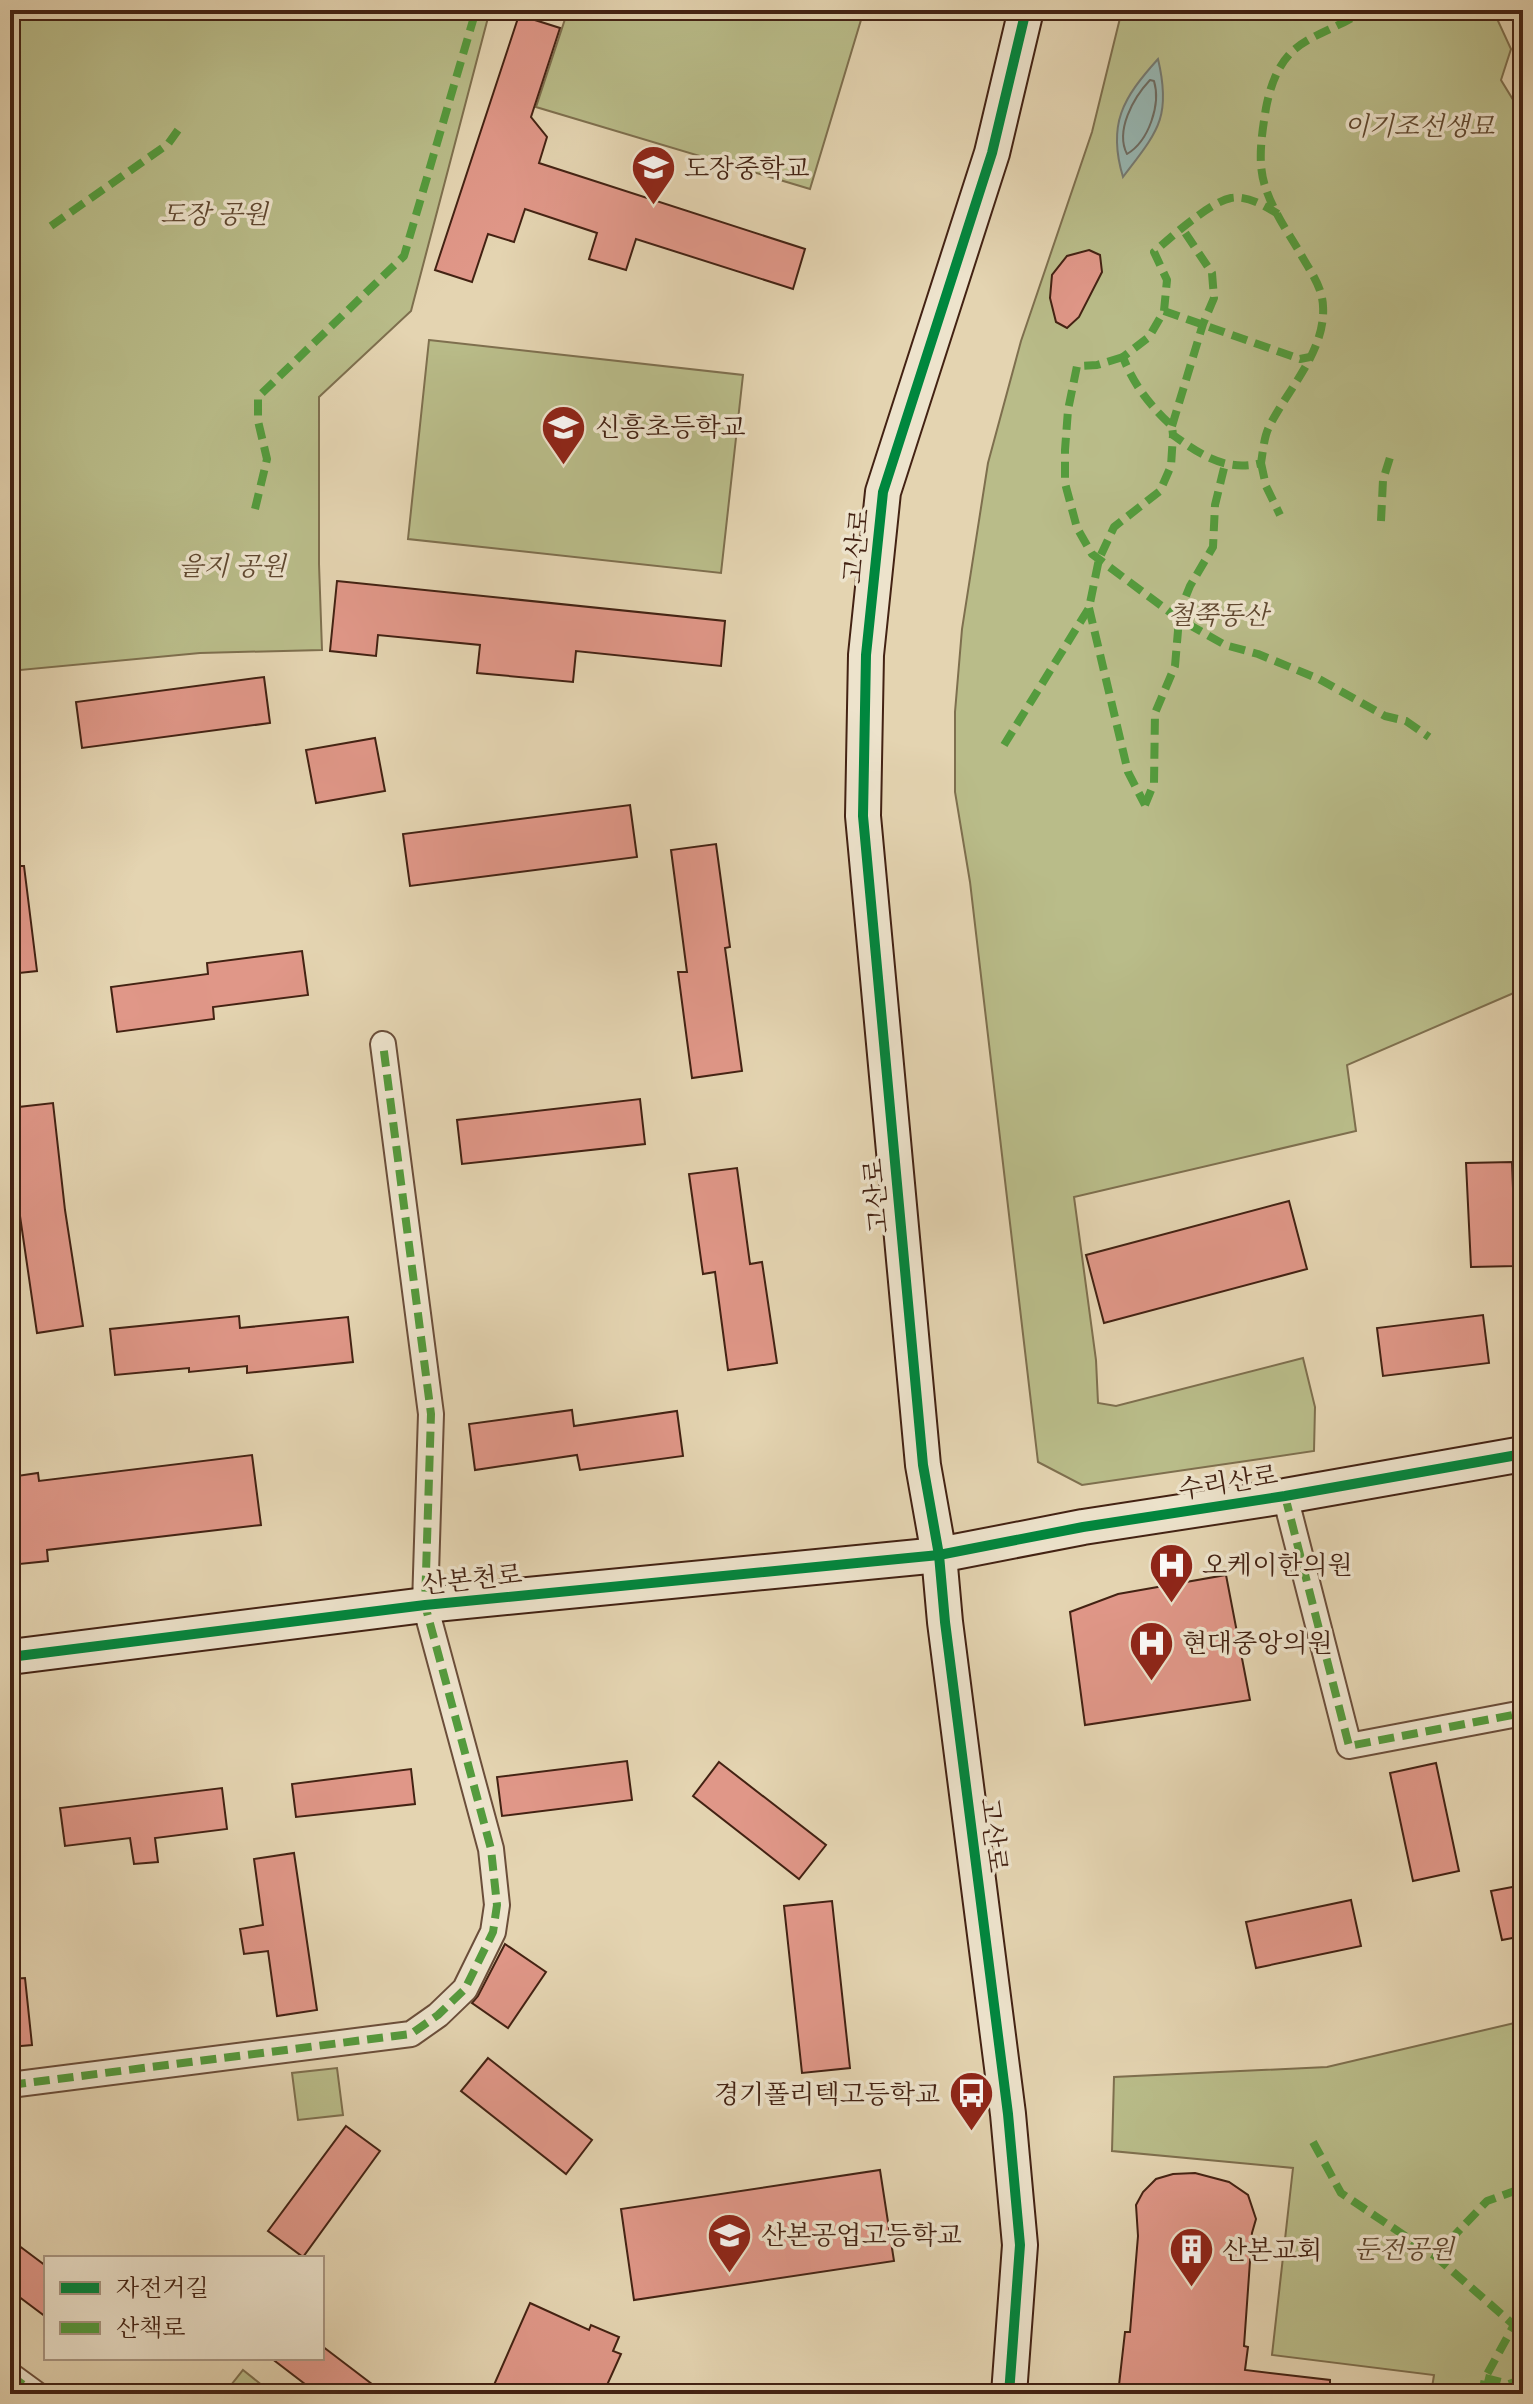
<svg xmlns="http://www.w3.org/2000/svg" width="1533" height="2404" viewBox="0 0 1533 2404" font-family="'Libre Caslon Text','Noto Serif KR',serif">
<rect width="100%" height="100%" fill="#e4d4b1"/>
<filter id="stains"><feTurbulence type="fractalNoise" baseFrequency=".0025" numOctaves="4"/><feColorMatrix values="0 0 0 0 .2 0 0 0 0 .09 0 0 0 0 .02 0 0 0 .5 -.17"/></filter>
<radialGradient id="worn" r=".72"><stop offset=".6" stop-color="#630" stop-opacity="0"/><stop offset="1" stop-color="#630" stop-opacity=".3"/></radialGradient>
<g fill="#b9bc89" stroke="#7e6f4e" stroke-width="2">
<path d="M10,10H490L411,311L319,397V564L322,650L200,653L10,671Z"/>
<path d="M568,10H864L810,189L536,107Z"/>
<path d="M1122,10H1493L1511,49L1501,80L1523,116V989L1347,1065L1356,1131L1074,1197L1096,1360L1098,1403L1116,1406L1303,1358L1315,1407L1314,1451L1082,1485L1038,1462L970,882L955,792V712L962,629L988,463L1021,341L1092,132Z"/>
<path d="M429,340L743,375L721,573L408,539Z"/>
<path d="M1523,2021V2394H1431L1434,2375L1272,2355L1293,2168L1112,2151L1114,2077L1327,2067Z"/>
<path d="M337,2068L343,2115L298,2120L292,2073Z"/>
<path d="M243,2370L273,2394H224Z"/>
</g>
<path fill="#97b7b3" stroke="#757b73" stroke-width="2" d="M1158,59C1172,118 1157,132 1123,177C1107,124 1123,98 1158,59Z"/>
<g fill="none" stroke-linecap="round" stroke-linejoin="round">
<path stroke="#6d6c63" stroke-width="2" d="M1150,80L1154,81C1161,104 1149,141 1127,154C1115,131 1133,98 1150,80Z"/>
</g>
<g fill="#e09788" stroke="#432213" stroke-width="2">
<path d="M519,15L560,28L531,117L547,137L539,163L805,249L793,289L636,239L626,270L589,259L597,233L525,209L514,242L488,234L472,282L435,270Z"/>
<path d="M1089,250L1100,255L1102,272L1079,317L1067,328L1056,322L1050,298L1052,275L1067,256Z"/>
<path d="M337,581L725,621L721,666L576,651L573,682L477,673L480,645L378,635L376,656L330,651Z"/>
<path d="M264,677L270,723L82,748L76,702Z"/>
<path d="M375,738L385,791L316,803L306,750Z"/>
<path d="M630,805L637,857L410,886L403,834Z"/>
<path d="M716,844L730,947L725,948L742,1071L692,1078L678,972H687L671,850Z"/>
<path d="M10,866H24L37,971L10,974Z"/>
<path d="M302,951L308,995L213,1007L214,1019L117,1032L111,987L208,974L207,963Z"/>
<path d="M640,1099L645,1144L462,1164L457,1120Z"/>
<path d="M53,1103L65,1210L83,1326L37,1333L20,1216H16L10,1169V1108Z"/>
<path d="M1512,1162L1516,1266L1471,1267L1466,1163Z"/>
<path d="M737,1168L750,1264L762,1262L777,1363L728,1370L715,1272L703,1274L689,1174Z"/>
<path d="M1289,1201L1307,1269L1104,1323L1086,1255Z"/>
<path d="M1483,1315L1489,1363L1383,1376L1377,1328Z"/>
<path d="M239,1316L240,1328L348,1317L353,1362L247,1373V1366L189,1372V1368L115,1375L110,1329Z"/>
<path d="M572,1410L574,1426L677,1411L683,1456L580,1470L577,1455L475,1470L469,1424Z"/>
<path d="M252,1455L261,1525L47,1550L48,1561L10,1565V1477L38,1473L39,1481Z"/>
<path d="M1226,1575L1250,1700L1085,1725L1070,1612L1118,1594Z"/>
<path d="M627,1761L632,1800L502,1816L497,1777Z"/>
<path d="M719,1762L826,1845L799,1879L693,1796Z"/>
<path d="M1436,1763L1459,1871L1413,1881L1390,1773Z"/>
<path d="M411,1769L415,1804L296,1817L292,1784Z"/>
<path d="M222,1788L227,1829L155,1838L158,1862L134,1864L130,1838L65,1846L60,1808Z"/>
<path d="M294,1853L317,2010L277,2016L268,1951L244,1954L240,1929L263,1925L254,1859Z"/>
<path d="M1523,1885V1936L1502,1940L1491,1891Z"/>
<path d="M1351,1900L1361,1946L1256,1968L1246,1922Z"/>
<path d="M832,1901L850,2068L802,2073L784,1906Z"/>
<path d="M505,1944L546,1972L508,2028L472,2003L478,1996Z"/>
<path d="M25,1978L32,2045L10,2047V1979Z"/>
<path d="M488,2058L592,2140L566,2174L461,2091Z"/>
<path d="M346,2126L380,2151L303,2257L268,2231Z"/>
<path d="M880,2170L894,2261L634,2300L621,2209Z"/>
<path d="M1195,2173L1229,2182L1248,2195L1256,2219L1252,2233L1244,2346L1248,2347L1245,2370L1330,2380V2394H1118L1125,2332H1130L1138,2236L1136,2205L1143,2192L1156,2179L1173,2174Z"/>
<path d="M10,2239L46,2266V2317L10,2290Z"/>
<path d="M530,2303L589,2330L591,2325L619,2337L613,2351L621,2354L603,2394H490Z"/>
<path d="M322,2346L385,2394H318L271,2358H322Z"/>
</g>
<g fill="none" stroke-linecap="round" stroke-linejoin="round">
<defs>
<g id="street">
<path d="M1285,1496L1349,1746L1523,1713"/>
<path d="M10,2085L411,2034L438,2015L465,1989L493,1932L497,1905L491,1849L425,1605L431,1414L383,1044"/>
<path d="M10,2375L36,2394"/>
</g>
<g id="secondary">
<path d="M10,1657L425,1605L939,1555L1083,1527L1285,1496L1523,1454"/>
<path d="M1009,2394L1020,2245L1008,2114L945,1622L939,1555L923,1465L863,816L866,655L883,492L992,153L1026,10"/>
</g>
</defs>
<use href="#street" stroke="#6b4e3a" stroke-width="28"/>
<use href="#secondary" stroke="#432213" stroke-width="38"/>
<use href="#street" stroke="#ede3cc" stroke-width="24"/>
<use href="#secondary" stroke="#ede3cc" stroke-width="34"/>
<g stroke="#549b3d" stroke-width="8" stroke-dasharray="16 8" stroke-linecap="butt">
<path d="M1278,214C1265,206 1247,195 1231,198C1210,202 1171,237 1154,252L1167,280L1164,311L1149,337L1123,357C1133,384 1151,407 1172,426L1173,435C1201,455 1226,472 1261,463C1263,451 1264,437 1269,427C1287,390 1326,351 1323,306C1322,285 1309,270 1299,251C1287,231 1272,209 1265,186C1257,162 1262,133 1266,108C1270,87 1278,63 1295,49C1312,34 1343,26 1364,10"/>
<path d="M51,226L168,144L178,130"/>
<path d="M1164,311L1300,359L1310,357"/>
<path d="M1123,357L1097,365L1077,366L1068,410L1065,450V483L1077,528L1092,554L1179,619L1225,645L1258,654L1319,679L1385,716L1406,721L1429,737"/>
<path d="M1172,426L1203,324L1214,298L1212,273L1182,228"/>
<path d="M1261,463L1266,486L1280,515"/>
<path d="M255,509L267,459L258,421V397L404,256L476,10"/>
<path d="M1381,521L1383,480L1392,451"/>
<path d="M1089,608L1128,772L1145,805"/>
<path d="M1004,745L1089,608L1099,559L1114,527L1160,491L1171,466L1173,435"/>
<path d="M1145,805L1154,783L1155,713L1175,666L1179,619L1184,601L1190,586L1213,547L1215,505L1225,464"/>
<path d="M1285,1496L1349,1746L1523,1713"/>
<path d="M10,2085L411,2034L438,2015L465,1989L493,1932L497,1905L491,1849L425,1605L431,1414L383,1044"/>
<path d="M1313,2142L1341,2193L1435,2256L1487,2201L1523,2188"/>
<path d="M1435,2256L1514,2325L1485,2378L1482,2394"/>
<path d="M10,2375L36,2394"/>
<path d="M1485,2378L1509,2384L1523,2379"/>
</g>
<defs>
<g id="cycleway">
<path d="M10,1657L425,1605L939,1555L1083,1527L1285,1496L1523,1454"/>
<path d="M1009,2394L1020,2245L1008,2114L945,1622L939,1555L923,1465L863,816L866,655L883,492L992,153L1026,10"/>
</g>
</defs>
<use href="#cycleway" stroke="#ede3cc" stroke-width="15"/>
<use href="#cycleway" stroke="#00873e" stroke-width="10"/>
</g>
<defs>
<symbol id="school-pin" viewBox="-11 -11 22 30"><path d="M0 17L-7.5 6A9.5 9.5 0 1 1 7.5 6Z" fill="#8f2418" stroke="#ede3cc"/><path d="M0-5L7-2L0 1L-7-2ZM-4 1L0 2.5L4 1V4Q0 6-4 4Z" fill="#fff"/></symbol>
<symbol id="hospital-pin" viewBox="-11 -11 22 30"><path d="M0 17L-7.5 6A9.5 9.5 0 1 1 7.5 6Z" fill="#8f2418" stroke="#ede3cc"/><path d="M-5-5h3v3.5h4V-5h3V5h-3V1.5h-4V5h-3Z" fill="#fff"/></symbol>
<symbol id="bus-pin" viewBox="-11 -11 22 30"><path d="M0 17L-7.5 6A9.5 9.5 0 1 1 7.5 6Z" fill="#8f2418" stroke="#ede3cc"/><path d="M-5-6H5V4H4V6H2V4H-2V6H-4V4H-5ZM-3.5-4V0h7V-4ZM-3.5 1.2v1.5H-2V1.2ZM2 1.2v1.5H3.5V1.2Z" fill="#fff"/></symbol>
<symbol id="building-pin" viewBox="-11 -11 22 30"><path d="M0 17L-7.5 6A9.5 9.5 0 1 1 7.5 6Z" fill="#8f2418" stroke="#ede3cc"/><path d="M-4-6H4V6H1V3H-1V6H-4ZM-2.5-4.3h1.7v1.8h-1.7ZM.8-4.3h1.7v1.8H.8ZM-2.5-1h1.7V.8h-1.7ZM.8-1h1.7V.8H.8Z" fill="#fff"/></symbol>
</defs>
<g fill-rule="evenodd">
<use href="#school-pin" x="628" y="142" width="51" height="69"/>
<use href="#school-pin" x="538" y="402" width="51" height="69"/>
<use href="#hospital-pin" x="1146" y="1540" width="51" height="69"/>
<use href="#hospital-pin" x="1126" y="1618" width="51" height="69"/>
<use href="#bus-pin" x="946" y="2068" width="51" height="69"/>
<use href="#school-pin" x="704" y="2210" width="51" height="69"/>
<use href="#building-pin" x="1166" y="2224" width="51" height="69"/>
</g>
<g text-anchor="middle" stroke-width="7" stroke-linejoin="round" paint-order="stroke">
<g font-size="26" font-style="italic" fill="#604830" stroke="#ede3cc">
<text x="1419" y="135">이기조선생묘</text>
<text x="214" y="223">도장 공원</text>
<text x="232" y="575">을지 공원</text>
<text x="1218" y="624">철쭉동산</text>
<text x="1404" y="2258">둔전공원</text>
</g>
<g font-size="26" fill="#432213" stroke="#ede3cc" text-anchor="start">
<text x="684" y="177">도장중학교</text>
<text x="595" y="436">신흥초등학교</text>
<text x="1202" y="1574">오케이한의원</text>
<text x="1182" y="1652">현대중앙의원</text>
<text x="940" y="2103" text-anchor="end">경기폴리텍고등학교</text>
<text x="761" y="2244">산본공업고등학교</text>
<text x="1222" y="2259">산본교회</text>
</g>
<g font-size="26" fill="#432213" stroke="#ede3cc">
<text transform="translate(856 546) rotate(-84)" y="9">고산로</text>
<text transform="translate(876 1196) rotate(-95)" y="9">고산로</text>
<text transform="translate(1228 1482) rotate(-9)" y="9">수리산로</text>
<text transform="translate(472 1579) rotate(-6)" y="9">산본천로</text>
<text transform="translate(994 1835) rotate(83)" y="9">고산로</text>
</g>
</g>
<rect width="1533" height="2404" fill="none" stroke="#e4d4b1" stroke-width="40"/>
<rect x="12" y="12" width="1509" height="2380" fill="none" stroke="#432213" stroke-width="4"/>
<rect x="20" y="20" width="1493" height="2364" fill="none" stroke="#432213" stroke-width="2"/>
<rect x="44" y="2256" width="280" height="104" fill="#ede3cc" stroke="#a99682" stroke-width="2"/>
<rect x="60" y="2282" width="40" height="12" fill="#00873e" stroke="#a99682" stroke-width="2"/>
<text x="116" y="2296" font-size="24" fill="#432213">자전거길</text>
<rect x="60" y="2322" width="40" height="12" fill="#549b3d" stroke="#a99682" stroke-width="2"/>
<text x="116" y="2336" font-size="24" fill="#432213">산책로</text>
<rect width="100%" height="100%" filter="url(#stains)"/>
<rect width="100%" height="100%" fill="url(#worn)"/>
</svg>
